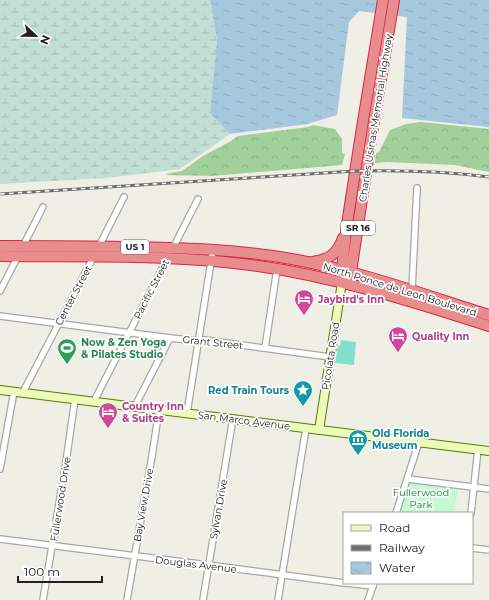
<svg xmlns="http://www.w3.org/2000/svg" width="489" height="600" viewBox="0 0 489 600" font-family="Montserrat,sans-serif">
<defs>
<pattern id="forest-crowns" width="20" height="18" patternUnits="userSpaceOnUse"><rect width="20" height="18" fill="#a1d09a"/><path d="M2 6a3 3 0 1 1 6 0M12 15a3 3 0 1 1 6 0" fill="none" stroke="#8ab284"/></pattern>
<pattern id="wetland-marsh" width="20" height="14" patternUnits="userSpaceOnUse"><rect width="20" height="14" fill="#c2dfd6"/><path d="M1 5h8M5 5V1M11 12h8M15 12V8" fill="none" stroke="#a6bfb7"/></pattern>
<pattern id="water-ripples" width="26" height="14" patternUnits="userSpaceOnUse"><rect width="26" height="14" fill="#a6c8de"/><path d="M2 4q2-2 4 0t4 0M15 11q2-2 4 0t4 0" fill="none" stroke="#8facbe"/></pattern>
</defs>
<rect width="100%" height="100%" fill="#f0efe6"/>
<g fill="url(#forest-crowns)">
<path d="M421,122L489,129V172L455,165L388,162L375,163L376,153L379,152L390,130L406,124Z"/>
<path d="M313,125L335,129L342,139V153L345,154L342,165L211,176L165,175L170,173L182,171L203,156L231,141L238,136L308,127Z"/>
</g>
<path fill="url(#wetland-marsh)" d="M0,0H210L217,40L210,113L230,134L180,169L106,178L0,184Z"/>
<path fill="#c3fad1" d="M410,482L458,487L455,513C441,513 427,513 413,512C407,512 405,514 400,511Z"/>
<path fill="#83e0cc" d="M341,340L356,342L354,365L335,363L338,346H340Z"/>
<path fill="url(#water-ripples)" d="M210,0H489V127L402,118L407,17L359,11L349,22L337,115L307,124L230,134L210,113L217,40Z"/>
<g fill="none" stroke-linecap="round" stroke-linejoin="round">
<defs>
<g id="street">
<path d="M23,246L43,207"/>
<path d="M98,248L124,197"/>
<path d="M172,250L198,199"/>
<path d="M412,290L417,188"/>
<path d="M0,291L18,256"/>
<path d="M0,316L170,338L198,341L205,340L330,357"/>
<path d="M265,348L277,269"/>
<path d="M23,392L94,256"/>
<path d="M94,401L168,257"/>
<path d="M135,406L170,338"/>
<path d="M187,413L213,249"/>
<path d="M0,469L14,391"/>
<path d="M408,479L489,489"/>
<path d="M396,513L419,442"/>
<path d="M471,513L478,449"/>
<path d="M0,539L208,565L344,583"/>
<path d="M472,548L489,550"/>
<path d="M346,583L373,586"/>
<path d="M43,600L66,462L75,399"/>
<path d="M127,600L152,456L159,410"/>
<path d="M203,600L233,418"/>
<path d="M278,600L306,428"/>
<path d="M368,600L374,583"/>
</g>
<g id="secondary">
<path d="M0,390L489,451"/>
<path d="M319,430L342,282"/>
</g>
<g id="highway">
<path d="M0,246C41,246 83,246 124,247C182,248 240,249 297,260C362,272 425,295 489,315"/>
<path d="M0,256C84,257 168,254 251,265C333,276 411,301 489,326"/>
<path d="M313,262C329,259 337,255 343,238"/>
<path d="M342,276C343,246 348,216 353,186C362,124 373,62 383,0"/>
<path d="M347,277L351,272L372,133L394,0"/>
</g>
</defs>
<use href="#street" stroke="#a7a7a7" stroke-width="8"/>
<use href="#secondary" stroke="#597a03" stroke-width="10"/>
<use href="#highway" stroke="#dd2444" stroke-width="12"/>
<use href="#street" stroke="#fff" stroke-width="5.5"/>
<use href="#secondary" stroke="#ecfaba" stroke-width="8"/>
<use href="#highway" stroke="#e88d8e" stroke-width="10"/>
<defs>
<path id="rail" d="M0,194L355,171C400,170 444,171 489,177"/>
</defs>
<use href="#rail" stroke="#6e6e6e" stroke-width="3"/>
<use href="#rail" stroke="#fff" stroke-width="1.5" stroke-dasharray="4.5" stroke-linecap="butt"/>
</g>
<defs>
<symbol id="hotel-pin" viewBox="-11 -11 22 30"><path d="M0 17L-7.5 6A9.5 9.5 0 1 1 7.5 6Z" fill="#d1479c" stroke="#fff"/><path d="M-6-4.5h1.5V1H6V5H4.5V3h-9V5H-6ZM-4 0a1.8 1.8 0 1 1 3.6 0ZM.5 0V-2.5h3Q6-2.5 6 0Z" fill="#fff"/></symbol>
<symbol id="stadium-pin" viewBox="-11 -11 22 30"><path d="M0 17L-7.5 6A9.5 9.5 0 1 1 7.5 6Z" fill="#2e9e5b" stroke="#fff"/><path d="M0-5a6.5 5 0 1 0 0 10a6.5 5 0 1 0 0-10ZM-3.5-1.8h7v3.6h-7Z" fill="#fff"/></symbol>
<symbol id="sight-pin" viewBox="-11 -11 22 30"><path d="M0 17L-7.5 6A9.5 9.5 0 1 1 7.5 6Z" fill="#0f9aa8" stroke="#fff"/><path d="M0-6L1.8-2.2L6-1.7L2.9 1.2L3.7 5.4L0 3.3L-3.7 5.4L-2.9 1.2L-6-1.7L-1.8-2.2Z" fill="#fff"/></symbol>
<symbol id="museum-pin" viewBox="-11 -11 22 30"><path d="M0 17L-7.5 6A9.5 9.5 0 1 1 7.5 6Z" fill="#0f9aa8" stroke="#fff"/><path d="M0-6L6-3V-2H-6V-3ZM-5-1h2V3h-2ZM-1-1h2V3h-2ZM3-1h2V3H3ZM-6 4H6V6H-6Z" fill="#fff"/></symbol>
</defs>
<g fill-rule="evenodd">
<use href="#hotel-pin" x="293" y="288" width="22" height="30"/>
<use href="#hotel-pin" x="387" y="325" width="22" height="30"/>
<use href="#stadium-pin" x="56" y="337" width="22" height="30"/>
<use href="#sight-pin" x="292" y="379" width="22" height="30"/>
<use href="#hotel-pin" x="97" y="401" width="22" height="30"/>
<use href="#museum-pin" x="347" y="428" width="22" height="30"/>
</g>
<g text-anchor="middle" stroke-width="3.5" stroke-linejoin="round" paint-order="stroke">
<g fill="#fff" stroke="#636363" stroke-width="1">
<rect x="341" y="221" width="34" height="14" rx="3"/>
<rect x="121" y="240" width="28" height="14" rx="3"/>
</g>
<g font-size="9" font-weight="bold" fill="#202020">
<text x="358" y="231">SR 16</text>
<text x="135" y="250">US 1</text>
</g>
<g font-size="10" fill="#202020" stroke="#fff">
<text transform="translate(375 118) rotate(-81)" y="4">Charles Usinas Memorial Highway</text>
<text transform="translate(151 289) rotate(-63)" y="4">Pacific Street</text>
<text transform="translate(400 289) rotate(17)" y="4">North Ponce de Leon Boulevard</text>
<text transform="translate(73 295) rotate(-62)" y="4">Center Street</text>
<text transform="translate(213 342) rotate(6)" y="4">Grant Street</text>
<text transform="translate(330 356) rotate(-81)" y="4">Picolata Road</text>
<text transform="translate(244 420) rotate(7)" y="4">San Marco Avenue</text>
<text transform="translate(60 499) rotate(-81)" y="4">Fullerwood Drive</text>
<text transform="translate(143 505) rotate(-80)" y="4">Bay View Drive</text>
<text transform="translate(218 509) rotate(-80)" y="4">Sylvan Drive</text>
<text transform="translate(196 564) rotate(7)" y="4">Douglas Avenue</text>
</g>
<g font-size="10" font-weight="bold" fill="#b23c85" stroke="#fff" text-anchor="start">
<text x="318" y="303">Jaybird's Inn</text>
<text x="412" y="340">Quality Inn</text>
<text x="122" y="410">Country Inn<tspan x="122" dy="12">&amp; Suites</tspan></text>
</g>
<g font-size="10" font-weight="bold" fill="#27864d" stroke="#fff" text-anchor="start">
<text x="81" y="346">Now &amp; Zen Yoga<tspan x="81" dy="12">&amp; Pilates Studio</tspan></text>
</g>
<g font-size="10" font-weight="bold" fill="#0d838f" stroke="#fff" text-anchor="end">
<text x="289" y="394">Red Train Tours</text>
<text x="372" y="437" text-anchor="start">Old Florida<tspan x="372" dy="12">Museum</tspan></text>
</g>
<g font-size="10" fill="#0a8128" stroke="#fff">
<text x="421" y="496">Fullerwood<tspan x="421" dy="12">Park</tspan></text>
</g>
</g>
<rect x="343" y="512" width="130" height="72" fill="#ffffff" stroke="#a6a6a6"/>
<rect x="351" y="525" width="20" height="6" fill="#ecfaba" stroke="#a6a6a6"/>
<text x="379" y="532" font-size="12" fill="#202020">Road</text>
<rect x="351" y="545" width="20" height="6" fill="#6e6e6e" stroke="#a6a6a6"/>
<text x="379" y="552" font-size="12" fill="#202020">Railway</text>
<rect x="351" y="562" width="20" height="12" fill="url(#water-ripples)" stroke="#a6a6a6"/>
<text x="379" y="572" font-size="12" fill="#202020">Water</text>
<g transform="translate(36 36) rotate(112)" stroke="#ffffff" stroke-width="3" paint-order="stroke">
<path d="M0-3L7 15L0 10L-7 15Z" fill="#202020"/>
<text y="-6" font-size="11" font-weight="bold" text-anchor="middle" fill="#202020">N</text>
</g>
<path d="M18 576v6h84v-6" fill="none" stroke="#202020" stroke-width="2"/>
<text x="24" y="576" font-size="12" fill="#202020" stroke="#ffffff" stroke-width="3" paint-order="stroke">100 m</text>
</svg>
